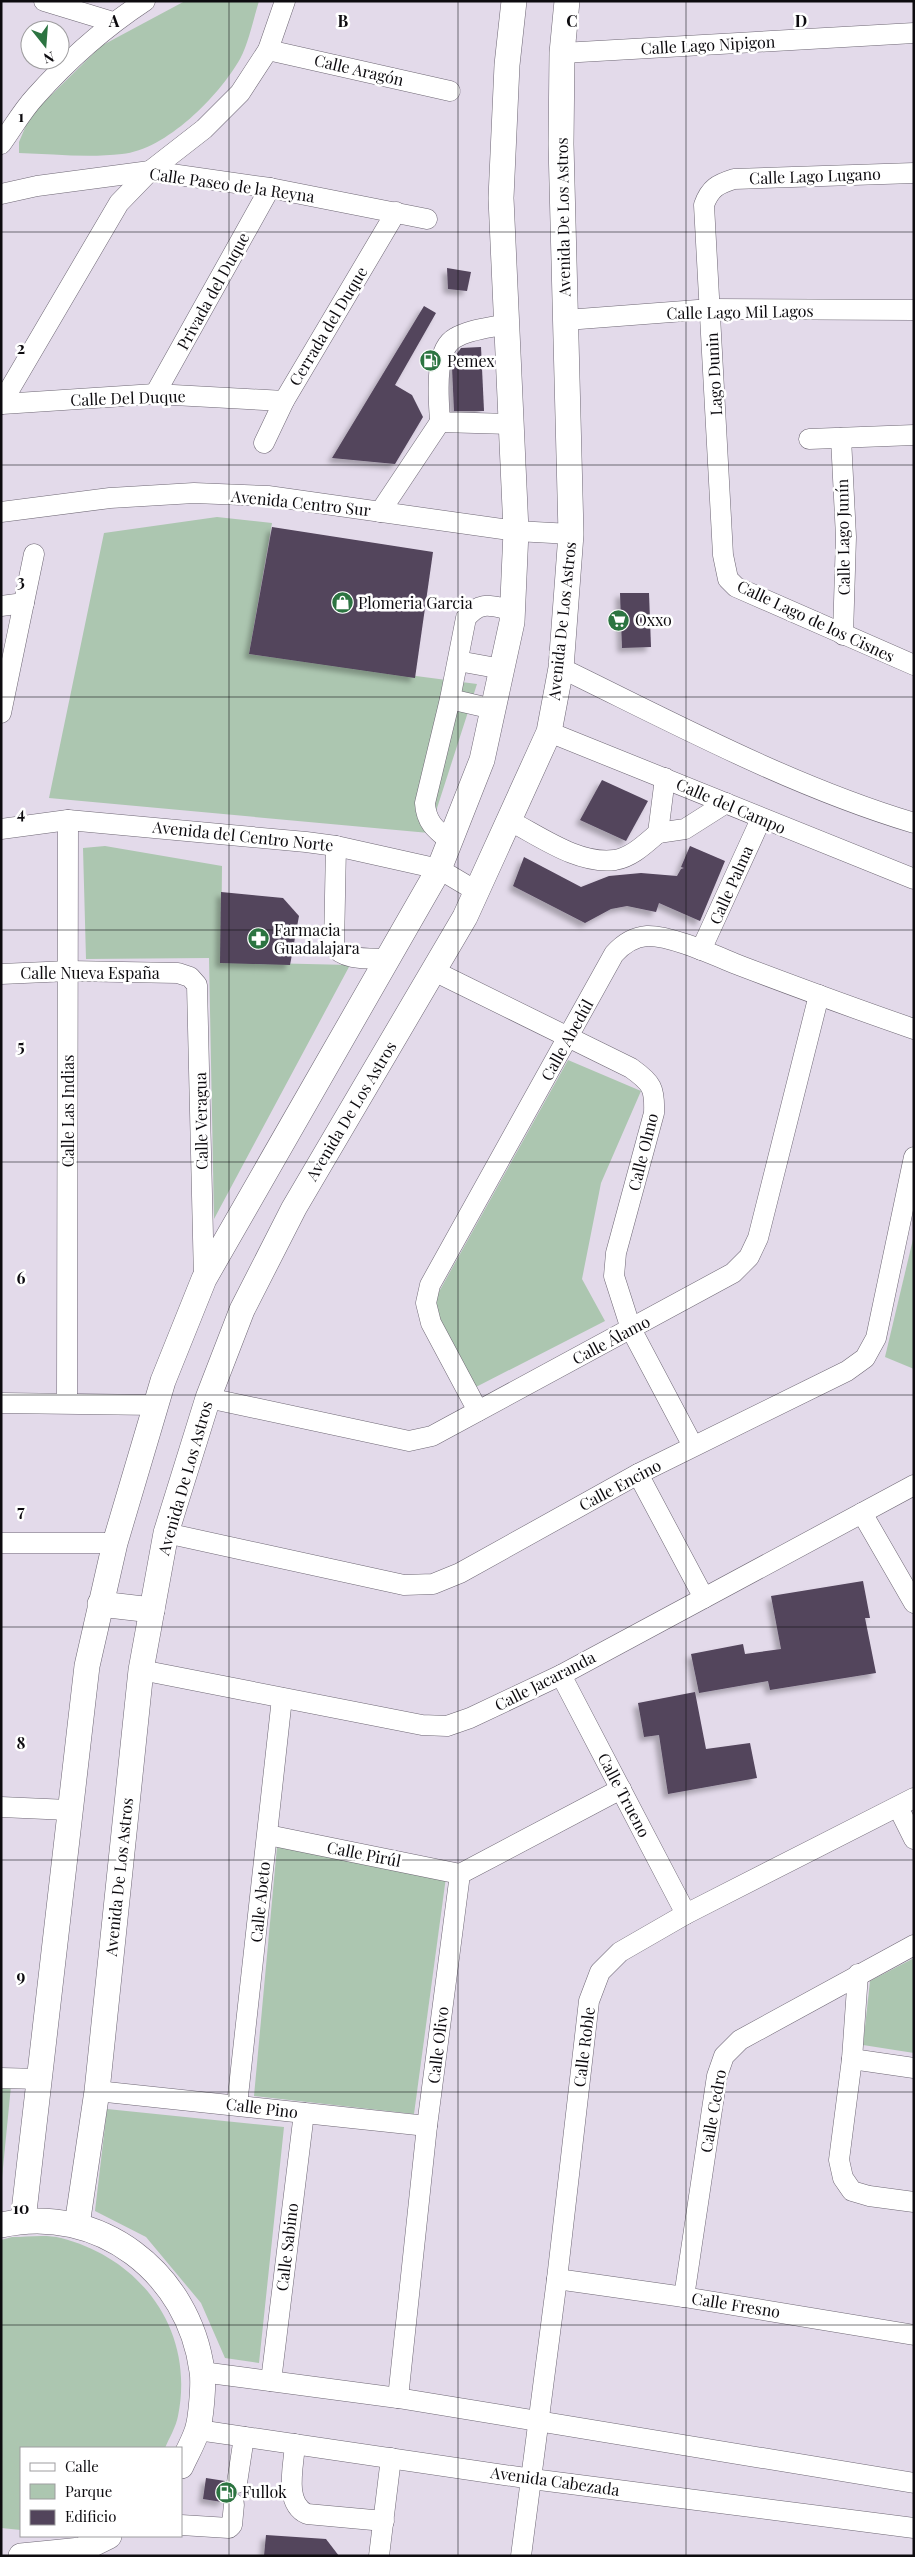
<svg xmlns="http://www.w3.org/2000/svg" width="915" height="2557" viewBox="0 0 915 2557" font-family="'Playfair Display',serif">
<defs>
<filter id="shadow"><feDropShadow dx="-4.5" dy="4.5" stdDeviation="2.5" flood-color="#0004"/></filter>
</defs>
<rect width="100%" height="100%" fill="#e3daea"/>
<g fill="#acc6b0">
<path d="M185,1H259C253,20 249,42 240,59C219,96 166,150 122,154C88,158 52,154 19,153V142L30,116L101,46Z"/>
<path d="M217,517L272,523L249,654L477,684L429,833L49,798L104,533Z"/>
<path d="M105,846L222,866L221,962L350,965L214,1219L209,958L86,959L83,848Z"/>
<path d="M568,1060L641,1091L601,1183L582,1279L605,1321L476,1387L431,1306Z"/>
<path d="M914,1235V1369L885,1357Z"/>
<path d="M277,1847L446,1877L414,2114L254,2096Z"/>
<path d="M914,1958V2053L863,2045L870,1981Z"/>
<path d="M1,2086H11L1,2188Z"/>
<path d="M107,2109L284,2127L259,2363L225,2358L201,2303L146,2237L95,2211Z"/>
<path d="M12,2237C27,2237 46,2234 61,2238C143,2259 195,2332 178,2416C176,2427 169,2438 165,2448H21V2530L1,2528V2240Z"/>
</g>
<g fill="#52445b" filter="url(#shadow)">
<path d="M447,268L471,272L467,291L448,289Z"/>
<path d="M424,306L436,313L395,385L412,395L423,417L395,464L332,458Z"/>
<path d="M481,347L484,411H454L452,367L454,358L461,348Z"/>
<path d="M272,527L433,552L415,678L249,654Z"/>
<path d="M620,593H649L651,647L622,648Z"/>
<path d="M602,780L648,801L626,841L580,820Z"/>
<path d="M690,846L725,861L700,921L659,903L656,912L627,906L611,909L585,923L513,886L524,857L581,887L609,876L641,873L677,876L681,869L684,868L681,867Z"/>
<path d="M221,892L283,898L299,916L290,965L220,963Z"/>
<path d="M863,1581L870,1618H865L876,1673L770,1690L768,1681L699,1693L691,1654L743,1644L745,1654L781,1649L771,1596Z"/>
<path d="M695,1692L706,1749L750,1743L757,1778L668,1794L659,1735L644,1737L638,1703Z"/>
<path d="M206,2478L225,2481L226,2488L231,2493L225,2497L222,2502L203,2499Z"/>
<path d="M266,2535L326,2539L339,2556H264Z"/>
</g>
<g fill="none" stroke-linecap="round" stroke-linejoin="round">
<defs>
<g id="minor">
<path d="M44,1L113,22"/>
<path d="M268,50L450,91"/>
<path d="M562,53L914,33"/>
<path d="M1,144C12,129 22,111 35,97C67,61 104,28 145,1"/>
<path d="M914,173L734,179C718,184 710,188 704,205L723,555L728,579L736,587L914,665"/>
<path d="M1,194L37,186L150,171L270,188L427,219"/>
<path d="M566,320L711,309L914,310"/>
<path d="M507,324C490,328 470,329 455,338C433,350 439,401 440,422L511,424"/>
<path d="M155,394L270,188"/>
<path d="M1,404L119,203L150,171L204,129L240,93L268,50L285,1"/>
<path d="M2,404L155,394L284,401"/>
<path d="M841,438L846,537L843,635"/>
<path d="M809,439L914,435"/>
<path d="M264,443L284,401L396,212"/>
<path d="M1,512L110,498L194,493L268,496L516,531L571,534"/>
<path d="M380,512L440,422"/>
<path d="M1,606L24,603"/>
<path d="M458,661L502,669"/>
<path d="M561,668C676,724 791,786 914,823"/>
<path d="M450,699L493,709"/>
<path d="M1,713L34,554"/>
<path d="M549,732L914,879"/>
<path d="M510,821C541,837 579,865 615,860C632,857 645,844 658,833L665,778"/>
<path d="M1,829L68,820L306,842L336,846L439,869L476,891"/>
<path d="M658,833L685,829L726,803"/>
<path d="M450,841C435,829 426,822 425,803L450,699L466,618C481,600 491,606 512,610"/>
<path d="M336,846L334,946C343,961 371,958 387,959"/>
<path d="M701,950L761,819"/>
<path d="M434,971L631,1068C652,1083 655,1088 654,1113L616,1253L614,1276L631,1329L693,1446"/>
<path d="M1,974L69,971L178,973L190,977L197,985L204,1279"/>
<path d="M208,1398L409,1441L432,1436L733,1273L749,1257L758,1238L819,995"/>
<path d="M67,1402L68,820"/>
<path d="M1,1403L156,1405"/>
<path d="M478,1411L431,1323L426,1303L430,1285L614,954C623,944 633,937 647,936C671,935 718,957 741,966C799,988 856,1009 914,1029"/>
<path d="M638,1474L704,1598"/>
<path d="M862,1513L914,1603"/>
<path d="M166,1533L404,1585L433,1584L460,1573L638,1474L847,1371L865,1358L876,1338L914,1157"/>
<path d="M1,1543H115"/>
<path d="M141,1670L422,1725L447,1726L470,1718L561,1675L914,1485"/>
<path d="M561,1675L686,1914"/>
<path d="M1,1807L69,1810"/>
<path d="M898,1807L914,1839"/>
<path d="M268,1835L460,1874"/>
<path d="M858,1974L852,2059L839,2160L843,2178L852,2191L869,2196L914,2202"/>
<path d="M852,2059L914,2068"/>
<path d="M1,2078L41,2079"/>
<path d="M97,2091L427,2126"/>
<path d="M237,2105L282,1698"/>
<path d="M557,2279L684,2297L914,2335"/>
<path d="M684,2297L717,2076L724,2056L740,2040L914,1945"/>
<path d="M202,2372L398,2398L914,2483"/>
<path d="M271,2381L304,2113"/>
<path d="M398,2398L427,2126L460,1874L621,1789"/>
<path d="M198,2430L532,2479L914,2528"/>
<path d="M295,2444C294,2465 283,2503 307,2514L384,2521"/>
<path d="M237,2483L244,2437"/>
<path d="M181,2525L229,2528L232,2525L234,2504"/>
<path d="M379,2556L391,2458"/>
<path d="M521,2556L557,2279L589,2001L600,1972L620,1952L686,1914L914,1798"/>
</g>
<g id="major">
<path d="M100,1604L152,1610"/>
<path d="M23,2220L87,1666L115,1543L163,1381L204,1279L439,869L482,760L512,622L516,531L501,198L507,65L514,1"/>
<path d="M1,2225C99,2203 189,2273 202,2371C204,2383 201,2420 197,2431C193,2443 186,2455 181,2466"/>
<path d="M77,2225L97,2091L141,1670L166,1533L208,1398L242,1310L294,1208L465,917L549,732L561,668L571,534L561,144L562,53L567,1"/>
<path d="M21,2556L81,2550L109,2536"/>
</g>
</defs>
<use href="#minor" stroke="#6e6774" stroke-width="21"/>
<use href="#major" stroke="#6e6774" stroke-width="26"/>
<use href="#minor" stroke="#fff" stroke-width="20"/>
<use href="#major" stroke="#fff" stroke-width="25"/>
</g>
<path fill="none" stroke="#0d0b0f" stroke-width="1" stroke-opacity="0.55" d="M229,1V2556M458,1V2556M686,1V2556M1,232H914M1,465H914M1,697H914M1,930H914M1,1162H914M1,1395H914M1,1627H914M1,1860H914M1,2092H914M1,2325H914"/>
<defs>
<symbol id="fuel-disc" viewBox="-11 -11 22 22"><circle r="9.5" fill="#2c7441" stroke="#fff"/><path d="M-5.5-6h7V0h2V4h1.3V-2.5L3-4.5l.8-.8L6-3V5H2.5V1h-1V6h-7ZM-4.2-4.7v3.2H.2V-4.7Z" fill="#fff"/></symbol>
<symbol id="shop-disc" viewBox="-11 -11 22 22"><circle r="9.5" fill="#2c7441" stroke="#fff"/><path d="M-5-2.5h2.3a2.7 3.5 0 0 1 5.4 0H5L5.5 6h-11ZM-1.5-2.5h3a1.5 2.3 0 0 0-3 0Z" fill="#fff"/></symbol>
<symbol id="supermarket-disc" viewBox="-11 -11 22 22"><circle r="9.5" fill="#2c7441" stroke="#fff"/><path d="M-6-5.5h2.5l.6 2H6L4.5 2H-2.5L-4.4-4H-6ZM-1.5 3.2a1.3 1.3 0 1 0 .1 0ZM3 3.2a1.3 1.3 0 1 0 .1 0Z" fill="#fff"/></symbol>
<symbol id="pharmacy-disc" viewBox="-11 -11 22 22"><circle r="9.5" fill="#2c7441" stroke="#fff"/><path d="M-2-6h4v4h4v4h-4v4h-4v-4h-4v-4h4Z" fill="#fff"/></symbol>
</defs>
<g fill-rule="evenodd">
<use href="#fuel-disc" x="418" y="348" width="25" height="25"/>
<use href="#shop-disc" x="330" y="590" width="25" height="25"/>
<use href="#supermarket-disc" x="606" y="608" width="25" height="25"/>
<use href="#pharmacy-disc" x="246" y="926" width="25" height="25"/>
<use href="#fuel-disc" x="214" y="2480" width="25" height="25"/>
</g>
<g text-anchor="middle" stroke-width="5" stroke-linejoin="round" paint-order="stroke">
<g font-size="16" fill="#0d0b0f" stroke="#fff">
<text transform="translate(708 45) rotate(-3)" y="6">Calle Lago Nipigon</text>
<text transform="translate(359 70) rotate(13)" y="6">Calle Aragón</text>
<text transform="translate(815 176) rotate(-2)" y="6">Calle Lago Lugano</text>
<text transform="translate(232 185) rotate(8)" y="6">Calle Paseo de la Reyna</text>
<text transform="translate(563 217) rotate(-91)" y="6">Avenida De Los Astros</text>
<text transform="translate(213 291) rotate(-61)" y="6">Privada del Duque</text>
<text transform="translate(740 312) rotate(-1)" y="6">Calle Lago Mil Lagos</text>
<text transform="translate(328 326) rotate(-59)" y="6">Cerrada del Duque</text>
<text transform="translate(714 374) rotate(-93)" y="6">Lago Dunin</text>
<text transform="translate(128 398) rotate(-2)" y="6">Calle Del Duque</text>
<text transform="translate(301 503) rotate(6)" y="6">Avenida Centro Sur</text>
<text transform="translate(843 537) rotate(-91)" y="6">Calle Lago Junín</text>
<text transform="translate(562 621) rotate(-84)" y="6">Avenida De Los Astros</text>
<text transform="translate(816 621) rotate(25)" y="6">Calle Lago de los Cisnes</text>
<text transform="translate(731 806) rotate(23)" y="6">Calle del Campo</text>
<text transform="translate(243 836) rotate(6)" y="6">Avenida del Centro Norte</text>
<text transform="translate(731 885) rotate(-66)" y="6">Calle Palma</text>
<text x="90" y="979">Calle Nueva España</text>
<text transform="translate(567 1040) rotate(-61)" y="6">Calle Abedúl</text>
<text transform="translate(68 1111) rotate(-90)" y="6">Calle Las Indias</text>
<text transform="translate(351 1111) rotate(-59)" y="6">Avenida De Los Astros</text>
<text transform="translate(201 1121) rotate(-91)" y="6">Calle Veragua</text>
<text transform="translate(643 1152) rotate(-76)" y="6">Calle Olmo</text>
<text transform="translate(611 1340) rotate(-28)" y="6">Calle Álamo</text>
<text transform="translate(185 1478) rotate(-74)" y="6">Avenida De Los Astros</text>
<text transform="translate(620 1485) rotate(-28)" y="6">Calle Encino</text>
<text transform="translate(545 1681) rotate(-27)" y="6">Calle Jacaranda</text>
<text transform="translate(624 1795) rotate(62)" y="6">Calle Trueno</text>
<text transform="translate(364 1854) rotate(11)" y="6">Calle Pirúl</text>
<text transform="translate(119 1877) rotate(-84)" y="6">Avenida De Los Astros</text>
<text transform="translate(260 1902) rotate(-84)" y="6">Calle Abeto</text>
<text transform="translate(438 2045) rotate(-83)" y="6">Calle Olivo</text>
<text transform="translate(584 2047) rotate(-83)" y="6">Calle Roble</text>
<text transform="translate(262 2108) rotate(7)" y="6">Calle Pino</text>
<text transform="translate(713 2111) rotate(-80)" y="6">Calle Cedro</text>
<text transform="translate(287 2247) rotate(-83)" y="6">Calle Sabino</text>
<text transform="translate(736 2305) rotate(9)" y="6">Calle Fresno</text>
<text transform="translate(555 2481) rotate(8)" y="6">Avenida Cabezada</text>
</g>
<g font-size="16" fill="#0d0b0f" stroke="#fff" text-anchor="start">
<text x="447" y="367">Pemex</text>
<text x="358" y="609">Plomeria Garcia</text>
<text x="635" y="626">Oxxo</text>
<text x="274" y="936">Farmacia<tspan x="274" dy="18">Guadalajara</tspan></text>
<text x="242" y="2498">Fullok</text>
</g>
</g>
<g font-size="16" text-anchor="middle" font-weight="bold" fill="#0d0b0f" stroke="#fff" stroke-width="5" stroke-linejoin="round" paint-order="stroke">
<text x="114" y="27">A</text>
<text x="343" y="27">B</text>
<text x="572" y="27">C</text>
<text x="801" y="27">D</text>
<text x="21" y="122">1</text>
<text x="21" y="354">2</text>
<text x="21" y="587">3</text>
<text x="21" y="819">4</text>
<text x="21" y="1052">5</text>
<text x="21" y="1284">6</text>
<text x="21" y="1517">7</text>
<text x="21" y="1749">8</text>
<text x="21" y="1982">9</text>
<text x="21" y="2214">10</text>
</g>
<rect width="915" height="2557" fill="none" stroke="#0d0b0f" stroke-width="5"/>
<rect x="20" y="2447" width="162" height="90" fill="#ffffff" stroke="#9e9d9f"/>
<rect x="30" y="2463" width="25" height="8" fill="#ffffff" stroke="#9e9d9f"/>
<text x="65" y="2472" font-size="15" fill="#0d0b0f">Calle</text>
<rect x="30" y="2484" width="25" height="15" fill="#acc6b0" stroke="#9e9d9f"/>
<text x="65" y="2497" font-size="15" fill="#0d0b0f">Parque</text>
<rect x="30" y="2510" width="25" height="15" fill="#52445b" stroke="#9e9d9f"/>
<text x="65" y="2522" font-size="15" fill="#0d0b0f">Edificio</text>
<g transform="translate(45 45) rotate(163)"><circle r="24" fill="#ffffff" stroke="#9e9d9f"/>
<path d="M0-4L9 19L0 12L-9 19Z" fill="#2c7441"/>
<text y="-8" font-size="14" font-weight="bold" text-anchor="middle" fill="#0d0b0f">N</text>
</g>
</svg>
